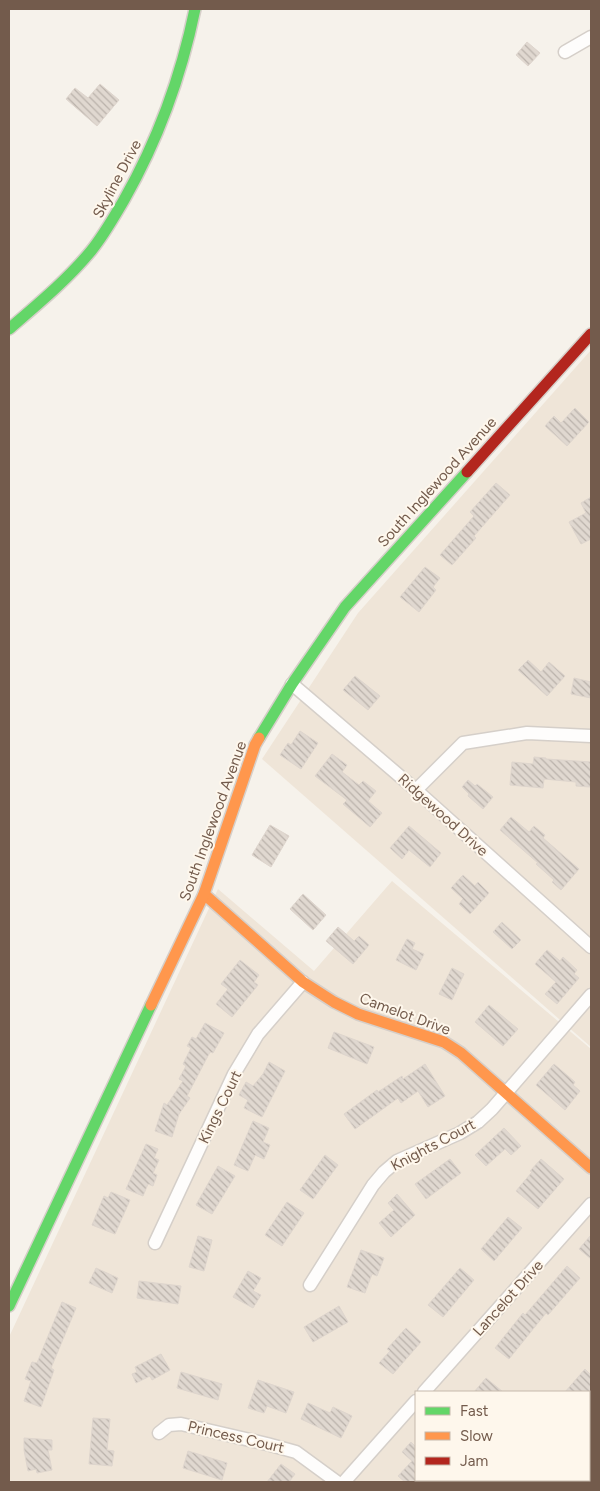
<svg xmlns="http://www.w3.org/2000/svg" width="600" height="1491" viewBox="0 0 600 1491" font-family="Figtree,sans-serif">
<defs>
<pattern id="building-back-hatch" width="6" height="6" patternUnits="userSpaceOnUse" patternTransform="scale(1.25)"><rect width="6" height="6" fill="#e0d8d0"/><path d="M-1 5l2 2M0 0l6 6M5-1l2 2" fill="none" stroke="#bab2ab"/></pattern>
</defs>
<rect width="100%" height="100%" fill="#f6f2eb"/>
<g fill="#efe5d8" fill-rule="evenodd">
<path d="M591,350V1047L262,759L358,613Z"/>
<path d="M392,881L591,1049V1482H9V1337L218,889L314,971ZM416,1392H589V1480H416Z"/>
</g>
<g fill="url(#building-back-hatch)" stroke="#ded5cd">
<path d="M527,42L540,53L528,66L516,55Z"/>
<path d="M100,84L119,100L97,126L66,99L75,88L88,98Z"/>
<path d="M575,408L589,422L567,446L545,426L554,416L561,423Z"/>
<path d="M496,483L510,495L474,536L476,538L452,565L440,555L474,516L470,512Z"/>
<path d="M591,497V539L581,544L569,522L586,513L581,503Z"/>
<path d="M425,567L440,578L433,587L436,590L419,612L400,597Z"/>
<path d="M528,660L541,672L549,662L565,676L547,696L518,670Z"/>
<path d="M355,676L380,696L368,710L343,690Z"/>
<path d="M574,678L591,682V698L571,694Z"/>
<path d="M300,731L318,743L301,769L280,755L288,743L291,745Z"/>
<path d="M332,754L347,765L342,772L359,785L363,781L376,791L368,801L382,813L370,827L343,804L347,800L315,776Z"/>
<path d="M534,757L546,758V759L591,762V787L576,786V782L544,779L543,788L510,785L512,762L533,764Z"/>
<path d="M468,780L475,786L477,784L493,797L483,809L468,796L469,794L462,787Z"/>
<path d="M511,817L529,832L534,826L545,835L543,838L579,869L561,890L552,882L554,880L536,864L538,863L500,830Z"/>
<path d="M270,825L289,836L271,867L252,855Z"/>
<path d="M409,826L441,853L430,867L409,850L402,859L390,848Z"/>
<path d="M463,875L475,886L478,882L489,893L470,914L459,904L463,899L451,888Z"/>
<path d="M303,894L326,915L313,930L290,909Z"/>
<path d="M502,922L521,940L512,949L493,932Z"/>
<path d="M338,927L354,941L359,936L369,945L353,964L326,941Z"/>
<path d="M407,939L415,943L412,949L424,954L416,970L396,960Z"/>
<path d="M547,950L560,961L563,957L577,970L574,974L579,978L557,1004L545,994L556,982L535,964Z"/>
<path d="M240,960L259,975L254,982L258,985L232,1017L216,1004L228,989L221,984Z"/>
<path d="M452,968L464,974L452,1000L439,994Z"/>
<path d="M489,1005L518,1029L503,1046L475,1022Z"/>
<path d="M205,1023L224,1033L213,1053L210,1052L187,1096L190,1098L179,1114L172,1137L155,1131L164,1103L167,1105L183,1081L179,1079L186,1066L183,1064L191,1048L187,1046L192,1037L196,1039Z"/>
<path d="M334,1032L374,1047L367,1064L328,1048Z"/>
<path d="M269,1062L285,1071L262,1117L244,1108L248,1100L239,1095L246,1082L253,1086L263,1074Z"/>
<path d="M425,1064L445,1096L428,1107L418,1091L401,1103L398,1098L355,1129L344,1114L377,1090L378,1092L402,1076L403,1079Z"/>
<path d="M554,1064L575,1082L573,1085L580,1091L565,1110L536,1085Z"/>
<path d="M253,1121L269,1128L263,1142L270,1145L264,1159L255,1155L248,1171L234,1165Z"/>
<path d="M504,1128L521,1146L511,1155L505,1149L486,1166L475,1155Z"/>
<path d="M146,1144L158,1149L154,1158L159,1160L153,1173L157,1175L153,1186L148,1184L143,1196L126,1189Z"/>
<path d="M325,1155L338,1165L313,1199L300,1190Z"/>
<path d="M450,1159L461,1173L426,1199L415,1184Z"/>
<path d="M541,1159L564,1179L538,1209L516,1191L532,1172L530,1171Z"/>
<path d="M218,1166L235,1176L212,1214L196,1205Z"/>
<path d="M111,1192L130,1200L115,1234L92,1225L104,1196L108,1198Z"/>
<path d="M397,1194L415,1215L391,1237L379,1223L394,1210L388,1203Z"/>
<path d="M287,1202L304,1213L282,1246L265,1235Z"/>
<path d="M508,1217L522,1228L494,1261L481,1249Z"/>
<path d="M591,1235V1259L579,1249Z"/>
<path d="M198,1236L212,1240L204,1271L189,1267Z"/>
<path d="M361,1250L384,1258L377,1276L372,1274L365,1293L347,1287Z"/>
<path d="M567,1266L580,1278L548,1315L546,1313L509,1359L495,1348L523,1313L525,1315Z"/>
<path d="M96,1268L118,1278L112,1293L89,1283Z"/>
<path d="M460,1268L474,1280L443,1317L428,1305Z"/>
<path d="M248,1271L261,1278L253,1291L261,1295L253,1308L233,1297Z"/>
<path d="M139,1281L181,1286L178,1304L137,1298Z"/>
<path d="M62,1302L76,1308L51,1368L54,1370L41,1407L24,1401L31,1381L25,1379L32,1362L37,1363Z"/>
<path d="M339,1306L348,1322L313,1342L304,1327Z"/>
<path d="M406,1328L421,1342L393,1374L379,1363L390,1351L387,1349Z"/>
<path d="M161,1354L170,1370L152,1380L150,1376L136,1383L132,1374L137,1372L135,1367Z"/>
<path d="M585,1369L591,1375V1392H565Z"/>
<path d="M181,1372L222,1384L218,1400L177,1388Z"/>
<path d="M486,1378L503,1392H474Z"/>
<path d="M258,1380L294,1392L286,1413L267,1406L264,1413L248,1408Z"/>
<path d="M308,1403L330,1413L333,1407L352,1416L341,1438L301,1419Z"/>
<path d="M93,1418L110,1419L107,1450L114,1451L112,1466L89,1464Z"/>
<path d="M24,1438L52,1440V1450H48L52,1470L37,1473L36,1469L28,1471L24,1450Z"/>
<path d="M411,1442L416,1447V1482H405L398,1476L412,1461L402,1452Z"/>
<path d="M188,1451L227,1463L222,1480L183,1468Z"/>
<path d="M281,1464L295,1474L289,1482H267Z"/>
</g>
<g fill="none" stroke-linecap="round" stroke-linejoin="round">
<defs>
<g id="street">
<path d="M565,52L591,37"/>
<path d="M292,684L416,790L591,947"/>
<path d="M416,790L463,743L527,733L591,736"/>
<path d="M155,1243L234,1074L258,1034L303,982"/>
<path d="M310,1285L373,1185L384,1172L397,1161L460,1133L478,1122L492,1109L591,995"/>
<path d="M424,1392L591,1204"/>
<path d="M159,1433L169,1425L181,1424L267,1444L296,1452L337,1482"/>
<path d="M589,1445L591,1442"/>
<path d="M344,1482L416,1401"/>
<path d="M556,1482L558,1480"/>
</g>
<g id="fast">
<path d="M9,329C38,304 67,280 91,251C104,235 114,217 124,200C158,140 181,77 195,9"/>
<path d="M259,738L292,684L345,607L467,472"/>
<path d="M9,1306L151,1005"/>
</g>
<g id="slow">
<path d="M204,894L303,982L334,1002L358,1014L444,1042L461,1053L591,1168"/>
<path d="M151,1005L204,894L255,745L259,738"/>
</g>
<path id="jam" d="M467,472L591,334"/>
</defs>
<use href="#street" stroke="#d5cfc9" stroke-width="15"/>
<use href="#fast" stroke="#d6cfc9" stroke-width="14"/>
<use href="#slow" stroke="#d6cfc9" stroke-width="14"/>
<use href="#jam" stroke="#d6cfc9" stroke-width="14"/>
<use href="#street" stroke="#fefdfc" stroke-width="12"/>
<use href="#fast" stroke="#63d668" stroke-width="11"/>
<use href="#slow" stroke="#ff974d" stroke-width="11"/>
<use href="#jam" stroke="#b3261e" stroke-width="11"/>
</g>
<g text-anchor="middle" stroke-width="4" stroke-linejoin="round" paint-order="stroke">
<g font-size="15" fill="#735b4c" stroke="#fef7ec">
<text transform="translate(117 179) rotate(-62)" y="5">Skyline Drive</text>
<text transform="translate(437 482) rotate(-48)" y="5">South Inglewood Avenue</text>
<text transform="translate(443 815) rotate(42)" y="5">Ridgewood Drive</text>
<text transform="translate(213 821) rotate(-70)" y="5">South Inglewood Avenue</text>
<text transform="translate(405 1014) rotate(20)" y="5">Camelot Drive</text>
<text transform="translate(220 1107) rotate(-64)" y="5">Kings Court</text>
<text transform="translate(433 1145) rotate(-28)" y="5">Knights Court</text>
<text transform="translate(508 1298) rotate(-48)" y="5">Lancelot Drive</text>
<text transform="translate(236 1437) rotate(13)" y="5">Princess Court</text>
</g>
</g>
<rect width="600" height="1491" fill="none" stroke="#735b4c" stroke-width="20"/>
<rect x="415" y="1391" width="175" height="90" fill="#fef7ec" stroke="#c6b9ac"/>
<rect x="425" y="1407" width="25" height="8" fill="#63d668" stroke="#c6b9ac"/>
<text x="460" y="1416" font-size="15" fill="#735b4c">Fast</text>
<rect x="425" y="1432" width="25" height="8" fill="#ff974d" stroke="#c6b9ac"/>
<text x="460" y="1441" font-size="15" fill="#735b4c">Slow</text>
<rect x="425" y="1457" width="25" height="8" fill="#b3261e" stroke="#c6b9ac"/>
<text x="460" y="1466" font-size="15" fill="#735b4c">Jam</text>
</svg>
